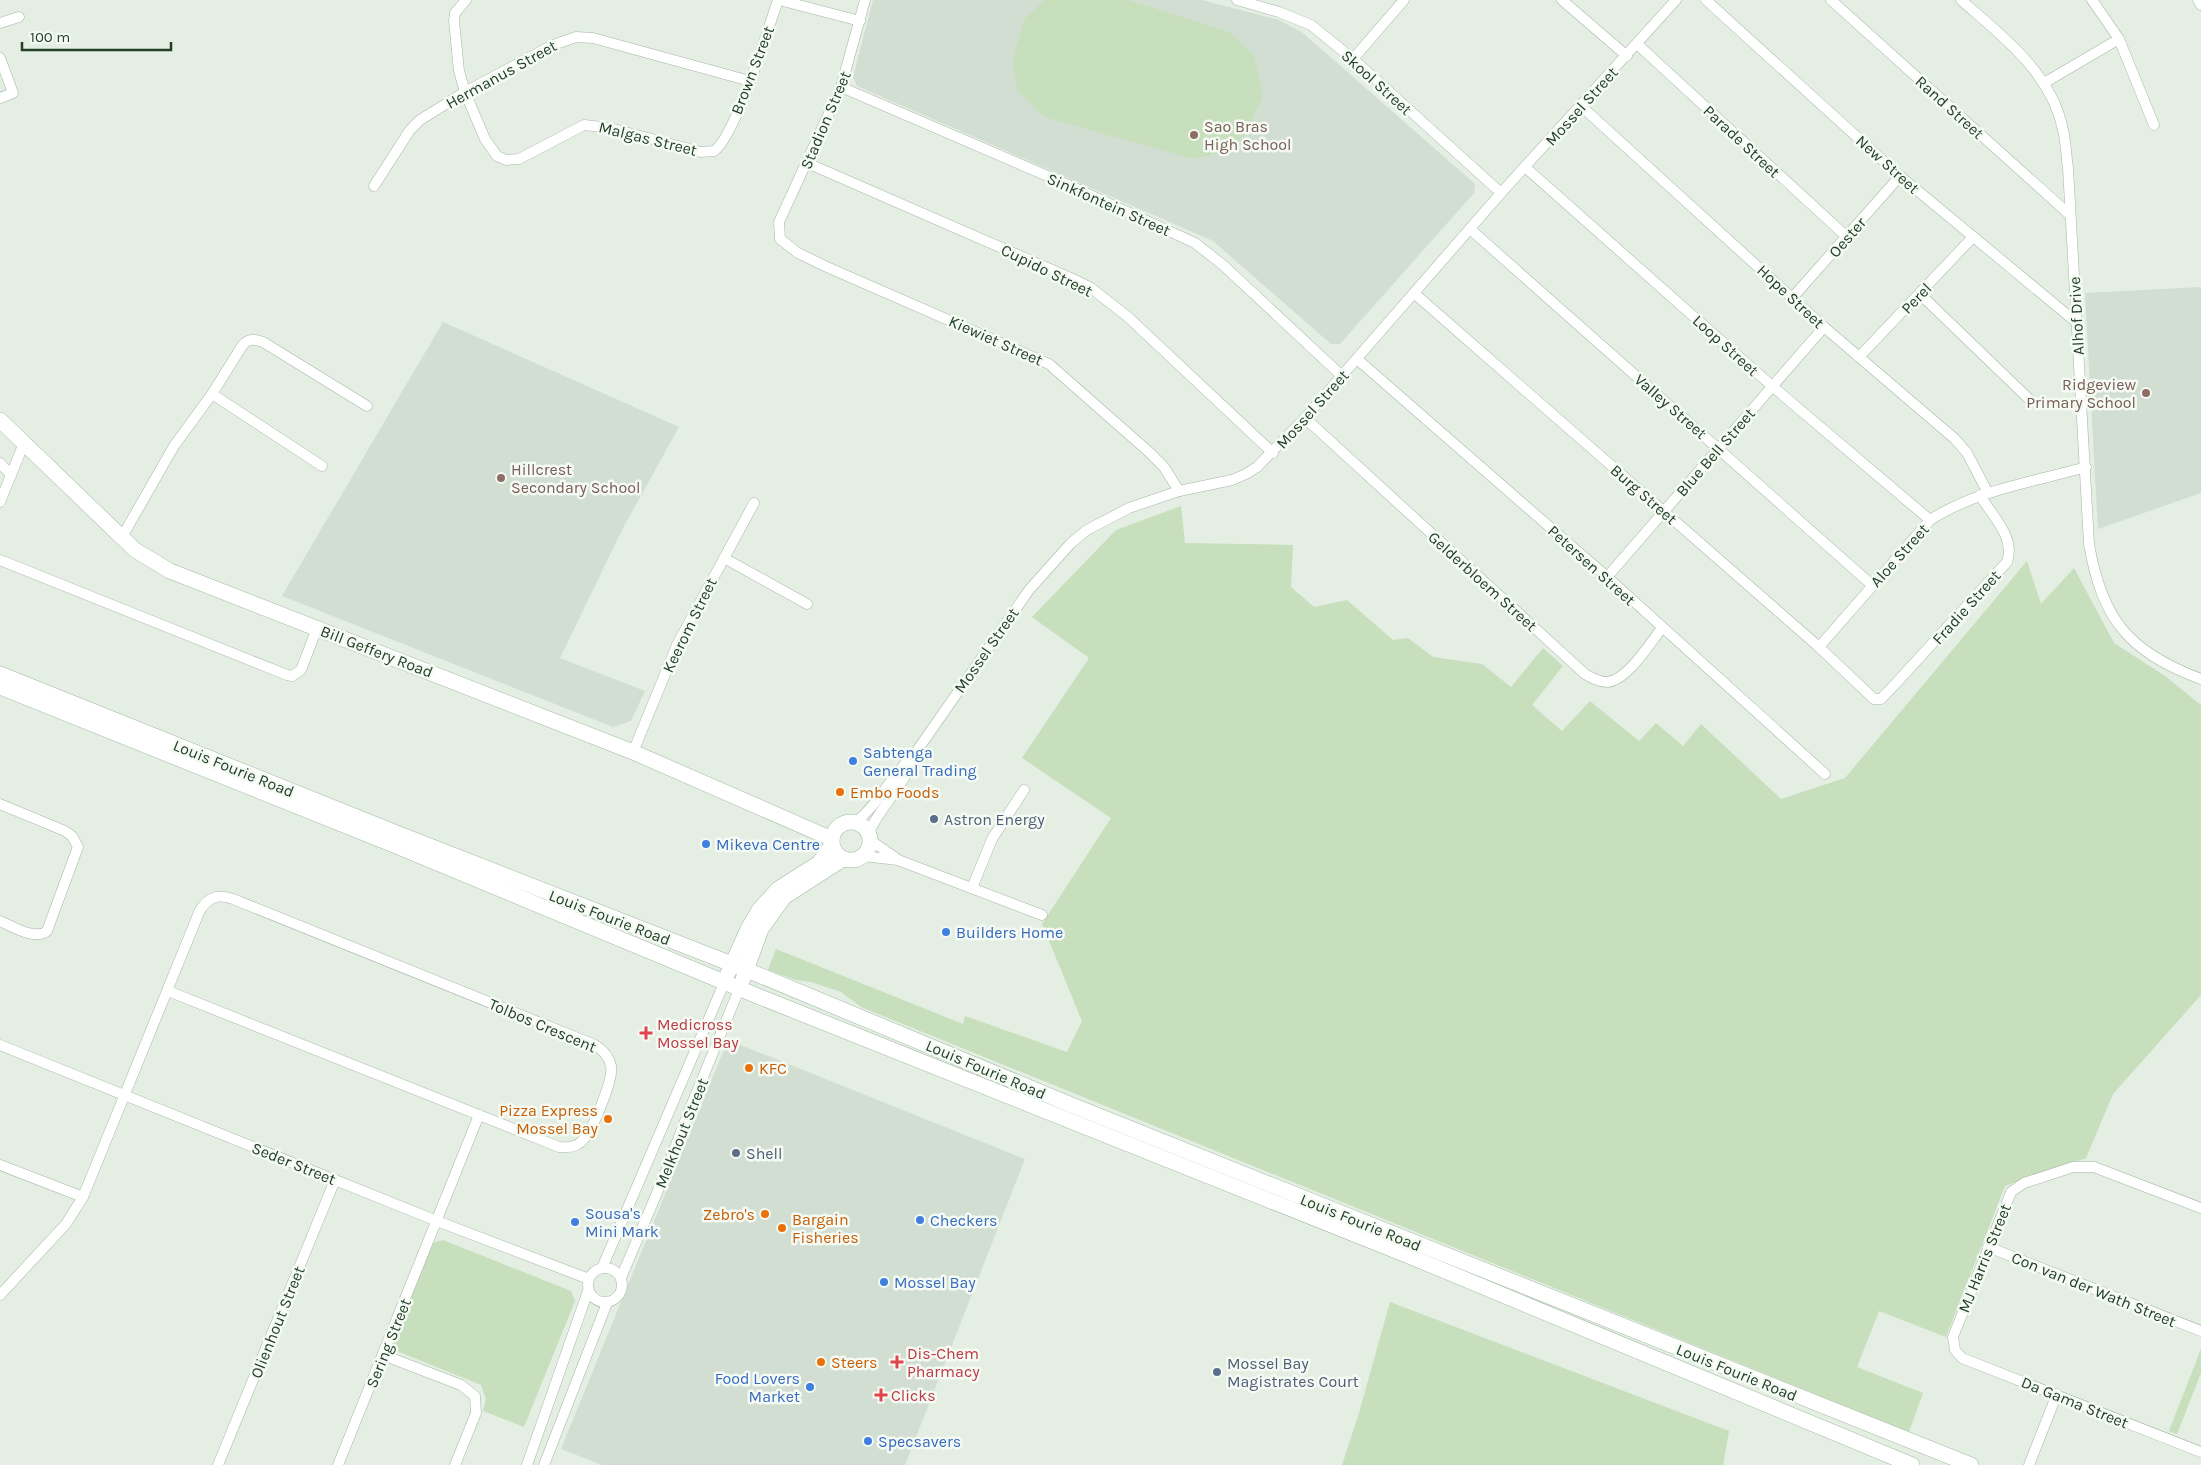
<svg xmlns="http://www.w3.org/2000/svg" width="2201" height="1465" viewBox="0 0 2201 1465" font-family="Karla,sans-serif">
<rect width="100%" height="100%" fill="#e4eee3"/>
<g fill="#d2ded1">
<path d="M873,0H1202L1279,20L1303,33L1475,184L1474,193L1340,344H1331L1213,241L857,86L853,77Z"/>
<path d="M2201,287V493L2098,529L2085,293Z"/>
<path d="M443,322L679,427L623,528L560,658L645,691L631,721L613,727L282,596Z"/>
<path d="M728,1040L1025,1159L905,1465H602L561,1449Z"/>
</g>
<g fill="#c7dfbc">
<path d="M1045,0H1128L1229,32L1254,55L1263,95L1246,134L1220,153L1194,159L1044,117L1016,89L1013,58L1025,18Z"/>
<path d="M1181,506L1185,543L1293,545L1291,587L1314,607L1347,600L1393,640L1408,638L1433,657L1482,664L1511,687L1543,648L1563,666L1532,705L1562,731L1590,701L1639,741L1656,723L1683,746L1701,724L1781,799L1845,778L2027,561L2041,604L2074,568L2114,643L2165,676L2201,705V995L2113,1094L2086,1158L2005,1186L1946,1337L1879,1311L1857,1367L1923,1393L1909,1432L861,1007L841,992L811,982L796,980L768,970L776,949L963,1024L965,1016L1067,1052L1082,1021L1042,924L1111,818L1022,758L1089,658L1032,617L1116,530Z"/>
<path d="M443,1240L571,1291L575,1301L524,1427L483,1411L486,1399L481,1385L397,1351L393,1342L433,1243Z"/>
<path d="M1390,1302L1729,1431L1723,1465H1342L1359,1413Z"/>
<path d="M2201,1349V1373L2177,1434L2169,1431Z"/>
</g>
<g fill="none" stroke-linecap="round" stroke-linejoin="round">
<defs>
<g id="street">
<path d="M466,0L455,13L454,21L459,71L465,92L485,139L497,156L506,160L519,159L584,125L610,128L701,152L714,151C735,137 768,29 778,0"/>
<path d="M779,0L860,21"/>
<path d="M865,0L841,87L779,222L780,239L798,253L827,267L1049,364L1149,452L1164,467L1179,491"/>
<path d="M1237,0L1279,12L1311,25L1353,59L1501,193"/>
<path d="M1562,0L1627,56"/>
<path d="M1706,0L1900,176L2076,322"/>
<path d="M1831,0L2070,215"/>
<path d="M1961,0C2002,36 2052,73 2063,130C2066,142 2066,155 2068,168L2089,544C2102,620 2129,652 2201,679"/>
<path d="M2092,0L2119,39L2154,125"/>
<path d="M2198,0L2201,5"/>
<path d="M0,23L19,17"/>
<path d="M1637,44L1847,237"/>
<path d="M0,58L13,93L0,98"/>
<path d="M1353,59L1404,0"/>
<path d="M2044,83L2119,39"/>
<path d="M841,87L1073,187L1195,243L1223,265L1342,376"/>
<path d="M1581,106L1824,327L1955,439L1967,453L1988,493"/>
<path d="M807,163L1073,279L1091,288L1128,317L1273,453"/>
<path d="M1525,167L1772,386L1930,520"/>
<path d="M374,186L410,130L420,120L465,92L553,45L576,37L593,38L750,81"/>
<path d="M1470,229L1872,585"/>
<path d="M1415,294L1819,647L1874,699H1881L1898,681L2007,562C2016,537 1991,515 1980,495"/>
<path d="M1920,294L2029,399"/>
<path d="M1793,297L1900,176"/>
<path d="M1859,357L1972,238"/>
<path d="M1357,359L1607,577L1825,774"/>
<path d="M212,394L322,466"/>
<path d="M1305,418L1585,674C1592,678 1599,682 1607,682C1627,681 1650,643 1662,628"/>
<path d="M0,463L11,475"/>
<path d="M0,502L24,443"/>
<path d="M122,537L174,446L212,394L242,346C248,338 254,339 263,342L367,406"/>
<path d="M724,558L807,604"/>
<path d="M0,560L287,675L292,676L301,670L317,628"/>
<path d="M1607,577L1824,327"/>
<path d="M1819,647L1930,520C1977,490 2033,482 2086,467"/>
<path d="M633,752L677,645L754,503"/>
<path d="M0,804L65,831L72,836L78,847L47,931C35,941 12,926 0,921"/>
<path d="M855,823C879,804 891,775 914,755L1029,590L1071,543L1087,530L1129,508L1179,491L1232,480L1246,474L1257,467L1305,418L1501,193L1676,0"/>
<path d="M868,834C880,807 904,786 913,759"/>
<path d="M870,840L896,858"/>
<path d="M863,856L898,860L1042,915"/>
<path d="M972,888L992,839L1024,790"/>
<path d="M0,1045L437,1221L589,1279"/>
<path d="M0,1165L83,1197"/>
<path d="M2201,1208L2094,1167H2073L2024,1183L2011,1192L1953,1337L1955,1350L1962,1358L2201,1452"/>
<path d="M1988,1247L2201,1331"/>
<circle cx="605" cy="1285" r="17"/>
<path d="M602,1268L725,981"/>
<path d="M621,1278L662,1181L689,1111L740,987"/>
<path d="M0,1295L66,1224L83,1197L200,910C210,896 218,894 233,899L595,1045C603,1050 609,1056 611,1066C614,1078 593,1129 584,1139C578,1147 569,1148 559,1147L168,991"/>
<path d="M383,1355L461,1385L475,1396L476,1413L455,1465"/>
<path d="M218,1465L335,1180"/>
<path d="M338,1465L479,1115"/>
<path d="M527,1465L588,1291"/>
<path d="M544,1465L607,1303"/>
<path d="M2029,1465L2057,1394"/>
</g>
<g id="secondary">
<path d="M0,420L135,550L170,571L633,752L832,839"/>
<path d="M0,674L399,834L747,970L1069,1104L1971,1465"/>
<path d="M0,687L394,845L760,997L1409,1256L1912,1465"/>
<circle cx="851" cy="841" r="19"/>
<path d="M728,973L748,929L759,910L778,889L819,863L832,845"/>
<path d="M743,979L761,929L784,897L843,859"/>
</g>
</defs>
<use href="#street" stroke="#a6b6a7" stroke-width="11"/>
<use href="#secondary" stroke="#a1baa3" stroke-width="16"/>
<use href="#street" stroke="#fff" stroke-width="10"/>
<use href="#secondary" stroke="#fff" stroke-width="15"/>
</g>
<g fill="#8d6e63" stroke="#f5faf4" stroke-width="2">
<circle cx="1194" cy="135" r="5"/>
<circle cx="2146" cy="393" r="5"/>
<circle cx="501" cy="478" r="5"/>
</g>
<g fill="#3f7fe0" stroke="#f5faf4" stroke-width="2">
<circle cx="853" cy="761" r="5"/>
<circle cx="706" cy="844" r="5"/>
<circle cx="946" cy="932" r="5"/>
<circle cx="920" cy="1220" r="5"/>
<circle cx="575" cy="1222" r="5"/>
<circle cx="884" cy="1282" r="5"/>
<circle cx="810" cy="1387" r="5"/>
<circle cx="868" cy="1441" r="5"/>
</g>
<g fill="#e8710a" stroke="#f5faf4" stroke-width="2">
<circle cx="840" cy="792" r="5"/>
<circle cx="749" cy="1068" r="5"/>
<circle cx="608" cy="1119" r="5"/>
<circle cx="765" cy="1214" r="5"/>
<circle cx="782" cy="1228" r="5"/>
<circle cx="821" cy="1362" r="5"/>
</g>
<g fill="#5c6f8a" stroke="#f5faf4" stroke-width="2">
<circle cx="934" cy="819" r="5"/>
<circle cx="736" cy="1153" r="5"/>
<circle cx="1217" cy="1372" r="5"/>
</g>
<g fill="#e0444e" stroke="#f5faf4" stroke-width="2">
<path d="M643.5 1025.5h5v5h5v5h-5v5h-5v-5h-5v-5h5z"/>
<path d="M894.5 1354.5h5v5h5v5h-5v5h-5v-5h-5v-5h5z"/>
<path d="M878.5 1387.5h5v5h5v5h-5v5h-5v-5h-5v-5h5z"/>
</g>
<g text-anchor="middle" stroke-width="5" stroke-linejoin="round" paint-order="stroke">
<g font-size="16" fill="#224026" stroke="#f5faf4">
<text transform="translate(752 70) rotate(-69)" y="6">Brown Street</text>
<text transform="translate(501 74) rotate(-29)" y="6">Hermanus Street</text>
<text transform="translate(1377 82) rotate(42)" y="6">Skool Street</text>
<text transform="translate(1581 106) rotate(-48)" y="6">Mossel Street</text>
<text transform="translate(1950 107) rotate(42)" y="6">Rand Street</text>
<text transform="translate(825 120) rotate(-67)" y="6">Stadion Street</text>
<text transform="translate(648 138) rotate(14)" y="6">Malgas Street</text>
<text transform="translate(1742 141) rotate(43)" y="6">Parade Street</text>
<text transform="translate(1888 164) rotate(42)" y="6">New Street</text>
<text transform="translate(1109 204) rotate(24)" y="6">Sinkfontein Street</text>
<text transform="translate(1847 237) rotate(-49)" y="6">Oester</text>
<text transform="translate(1047 270) rotate(26)" y="6">Cupido Street</text>
<text transform="translate(1791 296) rotate(43)" y="6">Hope Street</text>
<text transform="translate(1916 298) rotate(-46)" y="6">Perel</text>
<text transform="translate(2076 316) rotate(-93)" y="6">Alhof Drive</text>
<text transform="translate(996 340) rotate(24)" y="6">Kiewiet Street</text>
<text transform="translate(1726 345) rotate(42)" y="6">Loop Street</text>
<text transform="translate(1671 406) rotate(41)" y="6">Valley Street</text>
<text transform="translate(1312 409) rotate(-48)" y="6">Mossel Street</text>
<text transform="translate(1715 452) rotate(-49)" y="6">Blue Bell Street</text>
<text transform="translate(1644 494) rotate(41)" y="6">Burg Street</text>
<text transform="translate(1899 555) rotate(-48)" y="6">Aloe Street</text>
<text transform="translate(1592 565) rotate(42)" y="6">Petersen Street</text>
<text transform="translate(1483 581) rotate(42)" y="6">Gelderbloem Street</text>
<text transform="translate(1966 607) rotate(-48)" y="6">Fradie Street</text>
<text transform="translate(689 625) rotate(-64)" y="6">Keerom Street</text>
<text transform="translate(986 650) rotate(-55)" y="6">Mossel Street</text>
<text transform="translate(377 651) rotate(21)" y="6">Bill Geffery Road</text>
<text transform="translate(234 768) rotate(22)" y="6">Louis Fourie Road</text>
<text transform="translate(610 917) rotate(21)" y="6">Louis Fourie Road</text>
<text transform="translate(543 1025) rotate(23)" y="6">Tolbos Crescent</text>
<text transform="translate(986 1069) rotate(23)" y="6">Louis Fourie Road</text>
<text transform="translate(681 1133) rotate(-68)" y="6">Melkhout Street</text>
<text transform="translate(294 1163) rotate(22)" y="6">Seder Street</text>
<text transform="translate(1361 1222) rotate(22)" y="6">Louis Fourie Road</text>
<text transform="translate(1984 1258) rotate(-68)" y="6">MJ Harris Street</text>
<text transform="translate(2094 1289) rotate(22)" y="6">Con van der Wath Street</text>
<text transform="translate(277 1322) rotate(-68)" y="6">Olienhout Street</text>
<text transform="translate(388 1343) rotate(-68)" y="6">Sering Street</text>
<text transform="translate(1737 1372) rotate(22)" y="6">Louis Fourie Road</text>
<text transform="translate(2075 1402) rotate(22)" y="6">Da Gama Street</text>
</g>
<g font-size="16" fill="#785e54" stroke="#f5faf4" text-anchor="start">
<text x="1204" y="132">Sao Bras<tspan x="1204" dy="18">High School</tspan></text>
<text x="2136" y="390" text-anchor="end">Ridgeview<tspan x="2136" dy="18">Primary School</tspan></text>
<text x="511" y="475">Hillcrest<tspan x="511" dy="18">Secondary School</tspan></text>
</g>
<g font-size="16" fill="#366cbe" stroke="#f5faf4" text-anchor="start">
<text x="863" y="758">Sabtenga<tspan x="863" dy="18">General Trading</tspan></text>
<text x="716" y="850">Mikeva Centre</text>
<text x="956" y="938">Builders Home</text>
<text x="585" y="1219">Sousa's<tspan x="585" dy="18">Mini Mark</tspan></text>
<text x="930" y="1226">Checkers</text>
<text x="894" y="1288">Mossel Bay</text>
<text x="800" y="1384" text-anchor="end">Food Lovers<tspan x="800" dy="18">Market</tspan></text>
<text x="878" y="1447">Specsavers</text>
</g>
<g font-size="16" fill="#c56008" stroke="#f5faf4" text-anchor="start">
<text x="850" y="798">Embo Foods</text>
<text x="759" y="1074">KFC</text>
<text x="598" y="1116" text-anchor="end">Pizza Express<tspan x="598" dy="18">Mossel Bay</tspan></text>
<text x="755" y="1220" text-anchor="end">Zebro's</text>
<text x="792" y="1225">Bargain<tspan x="792" dy="18">Fisheries</tspan></text>
<text x="831" y="1368">Steers</text>
</g>
<g font-size="16" fill="#4e5e75" stroke="#f5faf4" text-anchor="start">
<text x="944" y="825">Astron Energy</text>
<text x="746" y="1159">Shell</text>
<text x="1227" y="1369">Mossel Bay<tspan x="1227" dy="18">Magistrates Court</tspan></text>
</g>
<g font-size="16" fill="#be3a42" stroke="#f5faf4" text-anchor="start">
<text x="657" y="1030">Medicross<tspan x="657" dy="18">Mossel Bay</tspan></text>
<text x="907" y="1359">Dis-Chem<tspan x="907" dy="18">Pharmacy</tspan></text>
<text x="891" y="1401">Clicks</text>
</g>
</g>
<path d="M22 42v8h149v-8" fill="none" stroke="#224026" stroke-width="2.5"/>
<text x="30" y="42" font-size="15" fill="#224026" stroke="#f5faf4" stroke-width="4" paint-order="stroke">100 m</text>
</svg>
